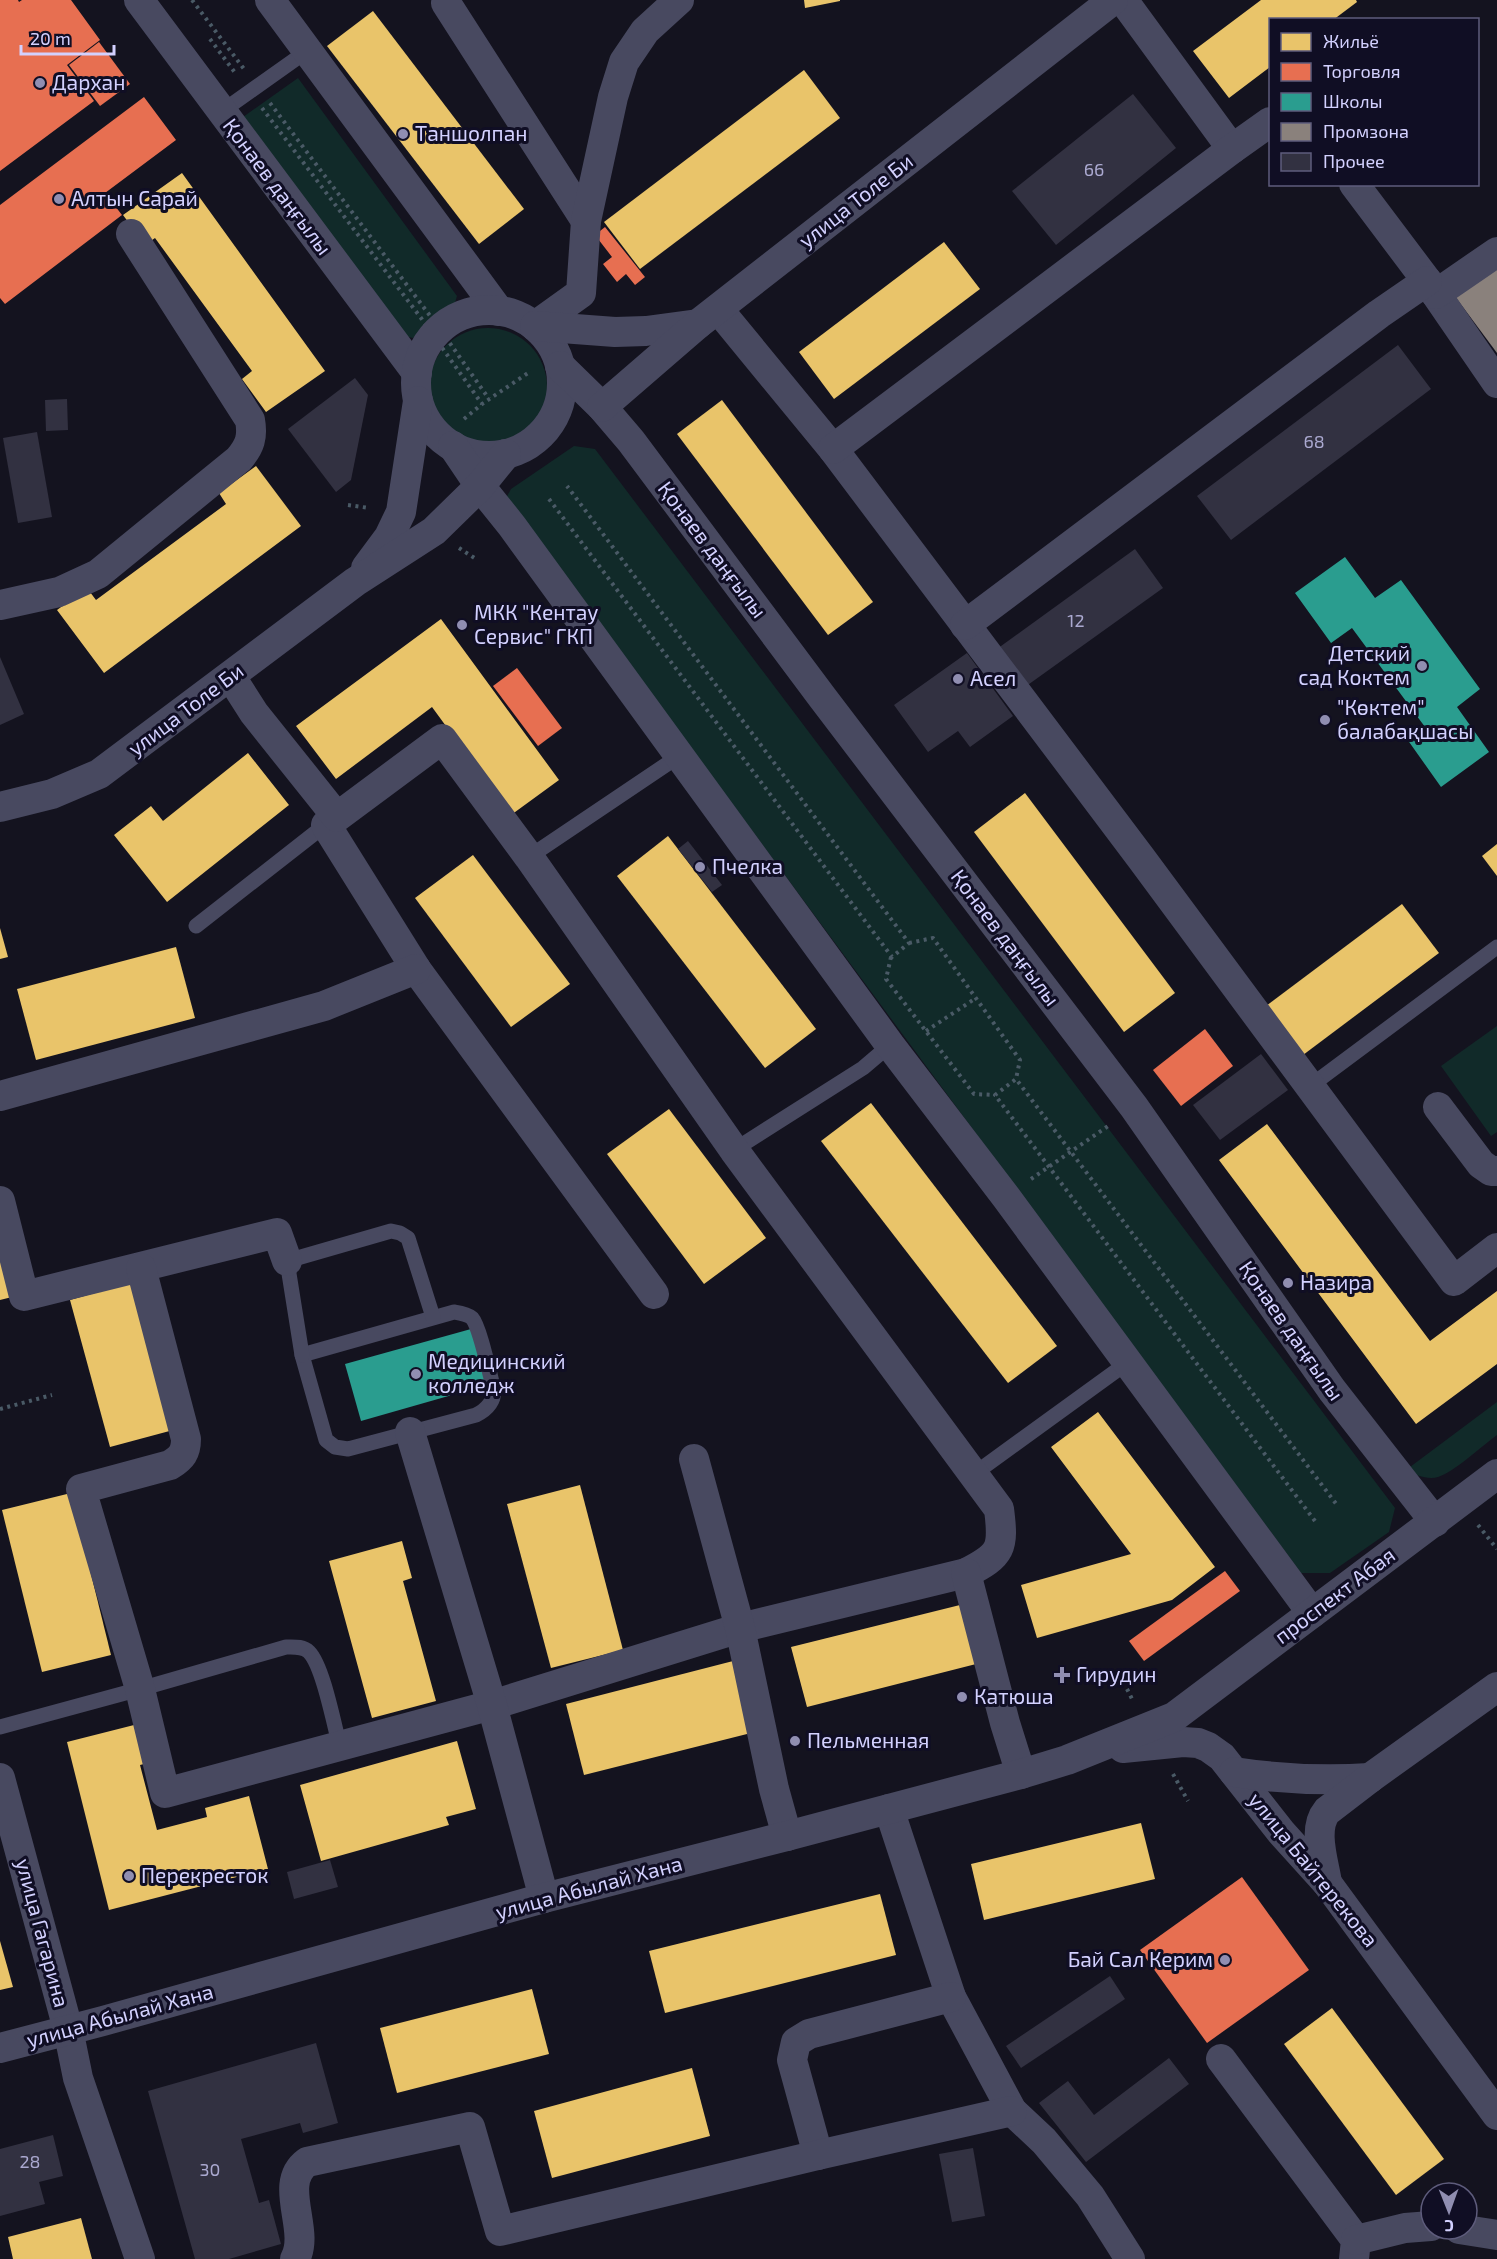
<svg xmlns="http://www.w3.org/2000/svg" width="1497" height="2259" viewBox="0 0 1497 2259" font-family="'Exo 2',sans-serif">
<rect width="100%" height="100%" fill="#14131f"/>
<g fill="#112a29">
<path d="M298,78L457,296L454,306L413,338L395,334L236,122Z"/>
<circle cx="488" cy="387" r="59"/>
<path d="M574,446L595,449L1395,1508L1389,1532L1330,1573H1301L506,498L511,489Z"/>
<path d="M1497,1026V1132L1491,1136L1441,1066Z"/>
<path d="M1497,1402V1435C1482,1446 1454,1472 1438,1477C1428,1480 1415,1475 1406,1470Z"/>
</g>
<g fill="#e9c46a">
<path d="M804,0H840V1L805,8Z"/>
<path d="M1261,0H1356L1357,2L1333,20H1270V67L1229,98L1193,51Z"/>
<path d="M373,11L524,209L479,244L327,46Z"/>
<path d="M804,70L840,118L640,269L604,222Z"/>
<path d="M182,173L325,371L266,412L242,379L252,371L155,238L145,245L123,215Z"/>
<path d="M944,242L980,289L834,399L799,352Z"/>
<path d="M722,400L873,602L828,635L677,434Z"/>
<path d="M256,466L301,526L104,673L57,610L87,588L96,600L226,504L219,493Z"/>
<path d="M441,619L559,780L511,815L432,707L336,779L296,726Z"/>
<path d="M248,753L289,805L167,902L114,835L151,806L163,821Z"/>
<path d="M1025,793L1175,993L1124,1032L974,832Z"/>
<path d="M668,836L816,1029L765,1068L617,876Z"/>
<path d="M1497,844V876L1482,856Z"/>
<path d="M473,855L570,984L511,1027L415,898Z"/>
<path d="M1402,904L1439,953L1299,1058L1262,1009Z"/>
<path d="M0,928L8,957L0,959Z"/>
<path d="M176,947L195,1018L36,1060L17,989Z"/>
<path d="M871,1103L1057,1346L1008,1383L821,1141Z"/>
<path d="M669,1109L766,1238L704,1284L607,1154Z"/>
<path d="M1267,1124L1430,1341L1497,1291V1364L1416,1424L1219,1160Z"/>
<path d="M0,1258L20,1295L0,1300Z"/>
<path d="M137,1281L177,1429L110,1447L70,1300Z"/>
<path d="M1098,1412L1215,1567L1172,1600L1037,1638L1021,1585L1131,1554L1051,1447Z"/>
<path d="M580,1485L623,1650L551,1668L507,1504Z"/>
<path d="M71,1493L111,1655L42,1672L2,1510Z"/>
<path d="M402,1541L412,1578L403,1581L436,1701L372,1718L329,1561Z"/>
<path d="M968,1603L984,1662L807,1707L791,1647Z"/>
<path d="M737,1660L755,1732L584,1775L566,1704Z"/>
<path d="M138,1724L148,1763L140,1765L157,1830L207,1817L205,1808L249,1796L268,1869L109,1910L67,1742Z"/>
<path d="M457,1741L476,1809L446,1817L449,1825L321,1861L300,1785Z"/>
<path d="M1141,1823L1155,1879L984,1920L971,1864Z"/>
<path d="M880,1894L896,1955L665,2013L649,1951Z"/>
<path d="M0,1941L13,1987L0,1990Z"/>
<path d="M532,1989L549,2054L397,2093L380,2028Z"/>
<path d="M1332,2008L1444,2159L1396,2195L1284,2044Z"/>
<path d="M692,2068L710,2136L552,2178L534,2111Z"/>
<path d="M81,2218L92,2259H13L8,2237Z"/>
</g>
<g fill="#e76f51">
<path d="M0,0H18L19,2L22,0H71L100,40L67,65L94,101L0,171Z"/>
<path d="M99,42L130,84L100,106L69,65Z"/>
<path d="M144,97L176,140L105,193L122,215L5,304L0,298V205Z"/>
<path d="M605,227L645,277L635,285L626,274L617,282L603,264L612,257L595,235Z"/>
<path d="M517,668L562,728L538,746L493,686Z"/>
<path d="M1205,1029L1233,1066L1181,1106L1153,1070Z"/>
<path d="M1225,1571L1240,1591L1144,1661L1129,1641Z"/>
<path d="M1242,1877L1309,1970L1207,2043L1140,1950Z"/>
</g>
<g fill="#2a9d8f">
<path d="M1345,557L1375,598L1401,580L1480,689L1457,707L1489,752L1441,787L1407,739L1425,727L1352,628L1331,643L1295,593Z"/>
<path d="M471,1329L487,1385L361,1421L345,1364Z"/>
</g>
<path fill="#8a817c" d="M1497,257V353L1451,291Z"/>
<g fill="#323141">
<path d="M1133,94L1176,148L1056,245L1012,191Z"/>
<path d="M1398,345L1431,389L1231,540L1197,496Z"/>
<path d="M355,378L368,395L351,480L336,492L288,429Z"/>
<path d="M67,399L68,430L46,431L45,400Z"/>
<path d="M37,432L52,517L18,523L3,438Z"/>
<path d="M1135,549L1163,588L1018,692L990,654Z"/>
<path d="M967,653L1013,716L970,747L958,731L928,752L894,705Z"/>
<path d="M0,657L24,714L0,725Z"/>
<path d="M688,841L722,885L712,892L678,849Z"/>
<path d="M1261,1054L1288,1090L1220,1140L1193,1105Z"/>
<path d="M330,1860L338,1887L294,1899L287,1872Z"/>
<path d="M1110,1976L1125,1999L1021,2068L1006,2046Z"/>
<path d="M316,2043L338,2123L303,2133L300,2123L241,2139L259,2203L269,2200L281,2244L229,2259H195L148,2091Z"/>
<path d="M1169,2058L1189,2084L1086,2162L1039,2103L1068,2081L1094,2115Z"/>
<path d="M53,2135L63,2176L39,2182L45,2204L0,2216V2149Z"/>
<path d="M973,2148L985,2216L952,2222L939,2154Z"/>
</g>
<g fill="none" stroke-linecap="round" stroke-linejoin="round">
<g stroke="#4a5a66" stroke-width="4" stroke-dasharray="3 4.5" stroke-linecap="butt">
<path d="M192,0L244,69"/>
<path d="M210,39L236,74"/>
<path d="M270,103L440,329L489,399"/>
<path d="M262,108L421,318L482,404"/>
<path d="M464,419L482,404L531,371"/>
<path d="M549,499L892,957L909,943L567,486"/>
<path d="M348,505L369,508"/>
<path d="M459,548L476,559"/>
<path d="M909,943L933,938L1020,1060L1016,1079"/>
<path d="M891,957L886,979L974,1094L995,1095"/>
<path d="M926,1031L976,998"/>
<path d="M1031,1179L1111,1124"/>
<path d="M0,1409L52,1395"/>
<path d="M1315,1521L995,1095L1016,1079L1337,1505"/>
<path d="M1478,1525L1497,1549"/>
<path d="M1127,1689L1133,1701"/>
<path d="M1173,1774L1188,1801"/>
</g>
<g stroke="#484960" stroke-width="15">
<path d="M221,112L307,51"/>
<path d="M529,857L679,756"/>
<path d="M196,926L329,822"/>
<path d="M1309,1087L1497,947"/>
<path d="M734,1150L863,1068L890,1045"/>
<path d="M454,1312C460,1313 467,1314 472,1318C480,1327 490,1376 494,1390C494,1403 486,1410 476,1415L348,1449L335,1447L326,1440L302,1355Z"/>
<path d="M302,1355L287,1261L391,1231L400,1233L408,1238L433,1317"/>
<path d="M974,1474L1127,1363"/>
<path d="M0,1727L140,1689L286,1647C294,1647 303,1646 309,1652C323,1666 334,1725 340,1747"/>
</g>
<g stroke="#484960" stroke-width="30">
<path d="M139,0L417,373"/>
<path d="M270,0L499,311"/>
<path d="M1123,0L1232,149"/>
<path d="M446,3L586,221"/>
<path d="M1354,184L1427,281L1497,383"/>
<path d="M1436,294L1497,252"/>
<path d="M718,309L833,449L1141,858L1454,1281L1497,1248"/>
<circle cx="489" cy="383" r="73"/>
<path d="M535,326L581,293L586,221L613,97L624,62L645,31L679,0"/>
<path d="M535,326L615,332L646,331L698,324"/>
<path d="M560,366L602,407L631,441L822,697L1134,1107L1332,1390L1435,1522"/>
<path d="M602,407L698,324L1113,0"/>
<path d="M453,446L480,486L512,526L890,1045L1006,1197L1312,1613"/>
<path d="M833,449L1232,149L1270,122"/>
<path d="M366,568L389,537L401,512L418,401"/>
<path d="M0,605L59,592L98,574L239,459C250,446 253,437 250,420L131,234"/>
<path d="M965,625L1379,314L1427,281"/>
<path d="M0,807L52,794L99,774L355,582L434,531L480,486L506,454"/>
<path d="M326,825L416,969L654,1294"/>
<path d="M0,1096L324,1006L416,969"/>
<path d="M1438,1107L1481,1164L1491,1171H1497"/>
<path d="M0,1201L24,1296L277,1233L287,1261"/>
<path d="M141,1268L186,1439C186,1452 182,1458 170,1465L81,1489L140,1689L165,1793L492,1705L740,1628L966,1573C1002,1555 1004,1548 999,1509L734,1150L529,857L442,739L337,817L254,713L231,677"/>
<path d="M410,1432L492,1705L544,1898"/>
<path d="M694,1459L740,1628L774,1789L787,1836"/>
<path d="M966,1573L1005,1723L1021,1774"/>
<path d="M1123,1748L1183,1742L1198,1743L1208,1747L1222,1757L1281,1832L1327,1883L1497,2115"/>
<path d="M1234,1772C1280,1779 1324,1781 1370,1778"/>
<path d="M0,1778L68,2029L78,2078L140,2259"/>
<path d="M889,1809L951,1997L1012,2111L1044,2141L1090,2196L1130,2259"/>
<path d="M1327,1883C1324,1862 1312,1829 1327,1811L1370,1778L1497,1687"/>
<path d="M0,2048L103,2021L544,1898L787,1836L1021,1774L1067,1760L1174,1717L1497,1474"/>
<path d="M1221,2059L1356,2240L1354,2259"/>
<path d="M818,2155L792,2060L796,2042L809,2034L951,1997"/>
<path d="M1459,2229L1497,2235"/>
<path d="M1356,2240L1405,2228L1431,2226"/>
<path d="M295,2259C311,2230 277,2184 307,2162L470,2127L500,2231L818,2155L1012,2111"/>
</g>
</g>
<g fill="#908eb1" stroke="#100e24" stroke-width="2">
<circle cx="40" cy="83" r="6"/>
<circle cx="403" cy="134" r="6"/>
<circle cx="59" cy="199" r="6"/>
<circle cx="462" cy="625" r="6"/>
<circle cx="1422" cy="666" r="6"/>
<circle cx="958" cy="679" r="6"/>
<circle cx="1325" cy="720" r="6"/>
<circle cx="700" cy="867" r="6"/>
<circle cx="1288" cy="1283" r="6"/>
<circle cx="416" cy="1374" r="6"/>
<path d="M1059 1666h6v6h6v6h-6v6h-6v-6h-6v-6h6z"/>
<circle cx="962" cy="1697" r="6"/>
<circle cx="795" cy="1741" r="6"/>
<circle cx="129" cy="1876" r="6"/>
<circle cx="1225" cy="1960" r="6"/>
</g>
<g text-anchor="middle" stroke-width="6" stroke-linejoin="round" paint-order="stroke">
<g font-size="18" fill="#aba9d0">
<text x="1094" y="176">66</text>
<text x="1314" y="448">68</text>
<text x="1076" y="627">12</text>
<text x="30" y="2168">28</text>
<text x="210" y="2176">30</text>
</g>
<g font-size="21" fill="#d3d1ff" stroke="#100e24" text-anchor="start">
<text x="52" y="90">Дархан</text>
<text x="415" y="141">Таншолпан</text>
<text x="71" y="206">Алтын Сарай</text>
<text x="474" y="620">МКК "Кентау<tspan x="474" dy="24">Сервис" ГКП</tspan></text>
<text x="1410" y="661" text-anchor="end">Детский<tspan x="1410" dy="24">сад Коктем</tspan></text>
<text x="970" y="686">Асел</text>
<text x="1337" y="715">"Көктем"<tspan x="1337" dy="24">балабақшасы</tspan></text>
<text x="712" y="874">Пчелка</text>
<text x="1300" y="1290">Назира</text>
<text x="428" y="1369">Медицинский<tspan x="428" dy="24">колледж</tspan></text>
<text x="1076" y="1682">Гирудин</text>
<text x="974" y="1704">Катюша</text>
<text x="807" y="1748">Пельменная</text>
<text x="141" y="1883">Перекресток</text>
<text x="1213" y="1967" text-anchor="end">Бай Сал Керим</text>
</g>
<g font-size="21" fill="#d3d1ff" stroke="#100e24">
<text transform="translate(277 187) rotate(53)" y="7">Қонаев даңғылы</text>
<text transform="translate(856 201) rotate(-38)" y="7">улица Толе Би</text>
<text transform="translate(712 550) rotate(53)" y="7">Қонаев даңғылы</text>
<text transform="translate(186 710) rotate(-37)" y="7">улица Толе Би</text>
<text transform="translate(1005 938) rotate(53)" y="7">Қонаев даңғылы</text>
<text transform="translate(1291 1331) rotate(55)" y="7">Қонаев даңғылы</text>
<text transform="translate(1335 1596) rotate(-37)" y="7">проспект Абая</text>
<text transform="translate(1313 1870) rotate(51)" y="7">улица Байтерекова</text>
<text transform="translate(589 1888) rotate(-15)" y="7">улица Абылай Хана</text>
<text transform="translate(42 1933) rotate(75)" y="7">улица Гагарина</text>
<text transform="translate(120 2016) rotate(-15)" y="7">улица Абылай Хана</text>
</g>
</g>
<rect x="1269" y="18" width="210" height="168" fill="#100e24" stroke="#5e5c7c" stroke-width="1.5"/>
<rect x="1281" y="33" width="30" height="18" fill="#e9c46a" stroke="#5e5c7c" stroke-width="1.5"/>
<text x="1323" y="48" font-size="18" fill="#d3d1ff">Жильё</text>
<rect x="1281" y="63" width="30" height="18" fill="#e76f51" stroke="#5e5c7c" stroke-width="1.5"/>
<text x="1323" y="78" font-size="18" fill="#d3d1ff">Торговля</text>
<rect x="1281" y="93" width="30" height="18" fill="#2a9d8f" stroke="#5e5c7c" stroke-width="1.5"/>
<text x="1323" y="108" font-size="18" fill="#d3d1ff">Школы</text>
<rect x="1281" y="123" width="30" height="18" fill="#8a817c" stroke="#5e5c7c" stroke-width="1.5"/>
<text x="1323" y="138" font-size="18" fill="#d3d1ff">Промзона</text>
<rect x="1281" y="153" width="30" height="18" fill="#323141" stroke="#5e5c7c" stroke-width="1.5"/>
<text x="1323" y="168" font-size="18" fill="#d3d1ff">Прочее</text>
<g transform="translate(1449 2211) rotate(179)"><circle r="28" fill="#100e24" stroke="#5e5c7c" stroke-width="1.5"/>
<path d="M0-4.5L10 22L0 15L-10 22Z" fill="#908eb1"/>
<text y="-9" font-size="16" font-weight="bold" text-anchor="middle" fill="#d3d1ff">С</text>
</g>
<path d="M21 45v9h93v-9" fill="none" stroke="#d3d1ff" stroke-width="3"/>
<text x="30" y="45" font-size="18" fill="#d3d1ff" stroke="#100e24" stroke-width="4.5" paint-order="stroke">20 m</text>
</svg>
